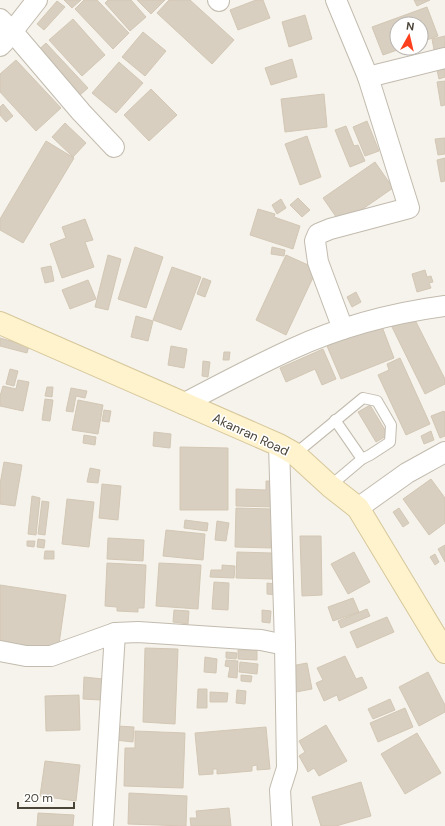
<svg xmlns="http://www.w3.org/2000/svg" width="445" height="826" viewBox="0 0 445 826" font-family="'DM Sans',sans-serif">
<rect width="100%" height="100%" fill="#f6f3ec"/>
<g fill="#d8cfc1" stroke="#d3c7b4">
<path d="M64,0H81L72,8Z"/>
<path d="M84,0H97L129,33L113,49L75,9Z"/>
<path d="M108,0H131L146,17L130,31L105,3Z"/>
<path d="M137,0H165L151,14Z"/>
<path d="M169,0H190L234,40L212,64L157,13Z"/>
<path d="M256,0H263L270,18L238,30L230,10Z"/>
<path d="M414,0H430L417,6Z"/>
<path d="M57,1L65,7L44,30L37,24Z"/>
<path d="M427,7L438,36L421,42V24H397V48H403L383,55L372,27Z"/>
<path d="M305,15L312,39L289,47L282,22Z"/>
<path d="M73,19L105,55L82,76L49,40Z"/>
<path d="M143,32L166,51L145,76L122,57Z"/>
<path d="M445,36V53L435,55L432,39Z"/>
<path d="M46,43L88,88L79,96L35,53Z"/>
<path d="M292,59L297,77L271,85L265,68Z"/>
<path d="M16,60L61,108L36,131L0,92V74Z"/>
<path d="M445,60V77L439,79L435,62Z"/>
<path d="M119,62L143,83L116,113L92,93Z"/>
<path d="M445,81V105L441,106L437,82Z"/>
<path d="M151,89L177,115L149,141L124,115Z"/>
<path d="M324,94L327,127L285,132L281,99Z"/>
<path d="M3,104L13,116L6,122L0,115V107Z"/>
<path d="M367,121L379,151L365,156L353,127Z"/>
<path d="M65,123L86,143L73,157L52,137Z"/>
<path d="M346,126L354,146L358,145L365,161L350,167L335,130Z"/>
<path d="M307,136L321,177L300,185L285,144Z"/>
<path d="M445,138V154L438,155L435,139Z"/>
<path d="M46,141L74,158L23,243L0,230V219Z"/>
<path d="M445,158V181L441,182L437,160Z"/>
<path d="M375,162L393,188L341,224L323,198Z"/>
<path d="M298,198L310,210L302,217L290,205Z"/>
<path d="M281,199L286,208L277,214L272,205Z"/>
<path d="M258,209L275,214L274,217L300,226L293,249L250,235Z"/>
<path d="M85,219L93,240L85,242L94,267L62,278L50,244L66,238L62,227Z"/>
<path d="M135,247L163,257L146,308L118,299Z"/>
<path d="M272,247L285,250L284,256L271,254Z"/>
<path d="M108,255L121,259L108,310L95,307Z"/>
<path d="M286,255L317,269L286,335L256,320Z"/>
<path d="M51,266L54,281L45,283L41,268Z"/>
<path d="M172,267L201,277L181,330L153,320Z"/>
<path d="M425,270L427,277L431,276L433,282L429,283L431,288L417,292L412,274Z"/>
<path d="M203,278L211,281L205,297L197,294Z"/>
<path d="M88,280L96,299L70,309L62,290Z"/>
<path d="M356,292L361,302L352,307L347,297Z"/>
<path d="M412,314L445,379V384L425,394L391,325Z"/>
<path d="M136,316L153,321L148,341L131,337Z"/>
<path d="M381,324L394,358L341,379L327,346Z"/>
<path d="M0,338L29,346L27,353L0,346Z"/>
<path d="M171,346L187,349L184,368L168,365Z"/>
<path d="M323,349L336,379L322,385L315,369L286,382L280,368Z"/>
<path d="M224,352H230L229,360H223Z"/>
<path d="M400,358L430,424L406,435L378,375L389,370L387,364Z"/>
<path d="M203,361L210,362L208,377L202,376Z"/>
<path d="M10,369L18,371L14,386L6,384Z"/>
<path d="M18,380L29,382L23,411L0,406V396L3,386L16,389Z"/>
<path d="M47,387H53L52,397L45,396Z"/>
<path d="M71,388L87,391L85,398L76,396L73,412L66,411Z"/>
<path d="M45,399L53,400L50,421L42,420Z"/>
<path d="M78,400L103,405L98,434L72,430Z"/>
<path d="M370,405L388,435L376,442L358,412Z"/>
<path d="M104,410L111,411L109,422L102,421Z"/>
<path d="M444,411L445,414V436L440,438L431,416Z"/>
<path d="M431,431L434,440L424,444L421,436Z"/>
<path d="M154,432L171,434L170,448L153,446Z"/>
<path d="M84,435L96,437L95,445L83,443Z"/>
<path d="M180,447L228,448V510H180Z"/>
<path d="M4,462L22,465L15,506L0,504V484Z"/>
<path d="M90,468L100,470L98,483L87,482Z"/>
<path d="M431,479L445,498V523L429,535L403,499Z"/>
<path d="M266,481H275L274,507L236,506V489L266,490Z"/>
<path d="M102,484L121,486L118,520L99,518Z"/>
<path d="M32,496L40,498L36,535L28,534Z"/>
<path d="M67,499L94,502L89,547L62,544Z"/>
<path d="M42,501L49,502L45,535L38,534Z"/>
<path d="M236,508L272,509L271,548L235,547Z"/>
<path d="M399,508L409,523L403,527L393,512Z"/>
<path d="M185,520L208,523L207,531L184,528Z"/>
<path d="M217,521L229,523L226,541L215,540Z"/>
<path d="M166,530L205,534L203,560L163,556Z"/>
<path d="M300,536H321L322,595L302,596Z"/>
<path d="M108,538L144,540L143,561L107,559Z"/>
<path d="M38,539L45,540L44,548L37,547Z"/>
<path d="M27,541H35L34,547L27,546Z"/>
<path d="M445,545V562L438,549Z"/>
<path d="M45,551H54V559H44Z"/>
<path d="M237,552L272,553V579L236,578Z"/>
<path d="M354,552L370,582L348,594L331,564Z"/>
<path d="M435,554L439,562L435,565L430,557Z"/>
<path d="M107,563L146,565L144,608H138V612L117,611V607L105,606Z"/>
<path d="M159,563L201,565L198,609L156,606Z"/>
<path d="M222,565L235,566L234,578L210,577L211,570H222Z"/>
<path d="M214,582L229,583L228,610L212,609Z"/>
<path d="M267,583L276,584V595L267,594Z"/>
<path d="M0,585L66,595L58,651L0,642Z"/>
<path d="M353,598L359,612L333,621L328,607Z"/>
<path d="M367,609L370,616L341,628L338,621Z"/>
<path d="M174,610L189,611L188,624L173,622Z"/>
<path d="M262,610L271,611L270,623L262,622Z"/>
<path d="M387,617L394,632L357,648L350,632Z"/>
<path d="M145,648L178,649L175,724L143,722Z"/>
<path d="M238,650H257V660L238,659Z"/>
<path d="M226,652L237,653L236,659L226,658Z"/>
<path d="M345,656L356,679L362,677L367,688L339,701L337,695L324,701L316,683L323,680L317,668Z"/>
<path d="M205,657L217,659L216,673L204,672Z"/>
<path d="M226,660L238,661L237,678L228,677L230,667L225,666Z"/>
<path d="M240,662L258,664L257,674L239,672Z"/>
<path d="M307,663L312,689L296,692L291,666Z"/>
<path d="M428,672L445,705V712L419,726L399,687Z"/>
<path d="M241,675L252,676L251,682L241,681Z"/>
<path d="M84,677L103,679L101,700L83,699Z"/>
<path d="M198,689H207V708H197Z"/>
<path d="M237,690L246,691L245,704L236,703Z"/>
<path d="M210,692L228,693L227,702H210Z"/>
<path d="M79,695L80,730L46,731L45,696Z"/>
<path d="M390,699L395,710L373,719L368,709Z"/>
<path d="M405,708L413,727L378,742L370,723Z"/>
<path d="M326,725L347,761L319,776L314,768L308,772L299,756L305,752L299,741Z"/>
<path d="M117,726L134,727L133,742L115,740Z"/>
<path d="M266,727L270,769L257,770V765L252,766V771L217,774V769H213V774L199,775L195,733Z"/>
<path d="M135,731L185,733L183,788L124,786L125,748H135Z"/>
<path d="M417,733L441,773L405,794L381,754Z"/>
<path d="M45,761L80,765L76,801L40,796Z"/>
<path d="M361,782L371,816L336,826H321L312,797Z"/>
<path d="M129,793L187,796L186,826L128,824Z"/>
<path d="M229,808L231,826H191L190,818H197L196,811Z"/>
<path d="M38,813L74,815L73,826H37Z"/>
</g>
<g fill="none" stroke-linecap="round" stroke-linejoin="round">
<defs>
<g id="service">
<path d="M335,420L362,459"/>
<path d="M295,454L363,398L377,401L391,425L390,442L370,455L362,459L330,486"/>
</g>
<g id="minor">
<path d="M218,0L219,1"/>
<path d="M336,0L368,77L409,208L330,229L318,234L315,241L318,262L343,329"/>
<path d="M0,19L12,31L81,112L114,147"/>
<path d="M0,46L4,42L37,0"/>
<path d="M368,77L445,58"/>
<path d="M183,404C219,385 255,366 292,349C340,327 393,313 445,306"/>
<path d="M279,445L285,645L287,768L280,790L282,826"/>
<path d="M358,508L407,473L445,452"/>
<path d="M0,651L26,656H51L115,633L138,632L261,640L285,645"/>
<path d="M103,826L115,633"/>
</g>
<path id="secondary" d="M0,323L279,445L295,454L330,486L358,508L445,652"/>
</defs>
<use href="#service" stroke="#c2bbae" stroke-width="12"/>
<use href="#minor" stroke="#c2bbae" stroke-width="22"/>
<use href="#secondary" stroke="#d6c79b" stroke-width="24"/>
<use href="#service" stroke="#fff" stroke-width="10"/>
<use href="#minor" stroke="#fff" stroke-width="20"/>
<use href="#secondary" stroke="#fff3cd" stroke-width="22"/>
</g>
<g text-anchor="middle" stroke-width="3" stroke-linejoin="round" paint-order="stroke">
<g font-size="13" fill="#4b4439" stroke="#fff">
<text transform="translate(251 434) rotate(25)" y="5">Akanran Road</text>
</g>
</g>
<g transform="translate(409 36) rotate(8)"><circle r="19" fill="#ffffff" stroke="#b7b4b0"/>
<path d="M0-3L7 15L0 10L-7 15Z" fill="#fc3f1d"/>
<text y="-6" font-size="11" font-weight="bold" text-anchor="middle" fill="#4b4439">N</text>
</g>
<path d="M18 802v6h56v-6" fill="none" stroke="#4b4439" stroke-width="2"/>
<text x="24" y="802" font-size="12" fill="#4b4439" stroke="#ffffff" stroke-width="3" paint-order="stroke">20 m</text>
</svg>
